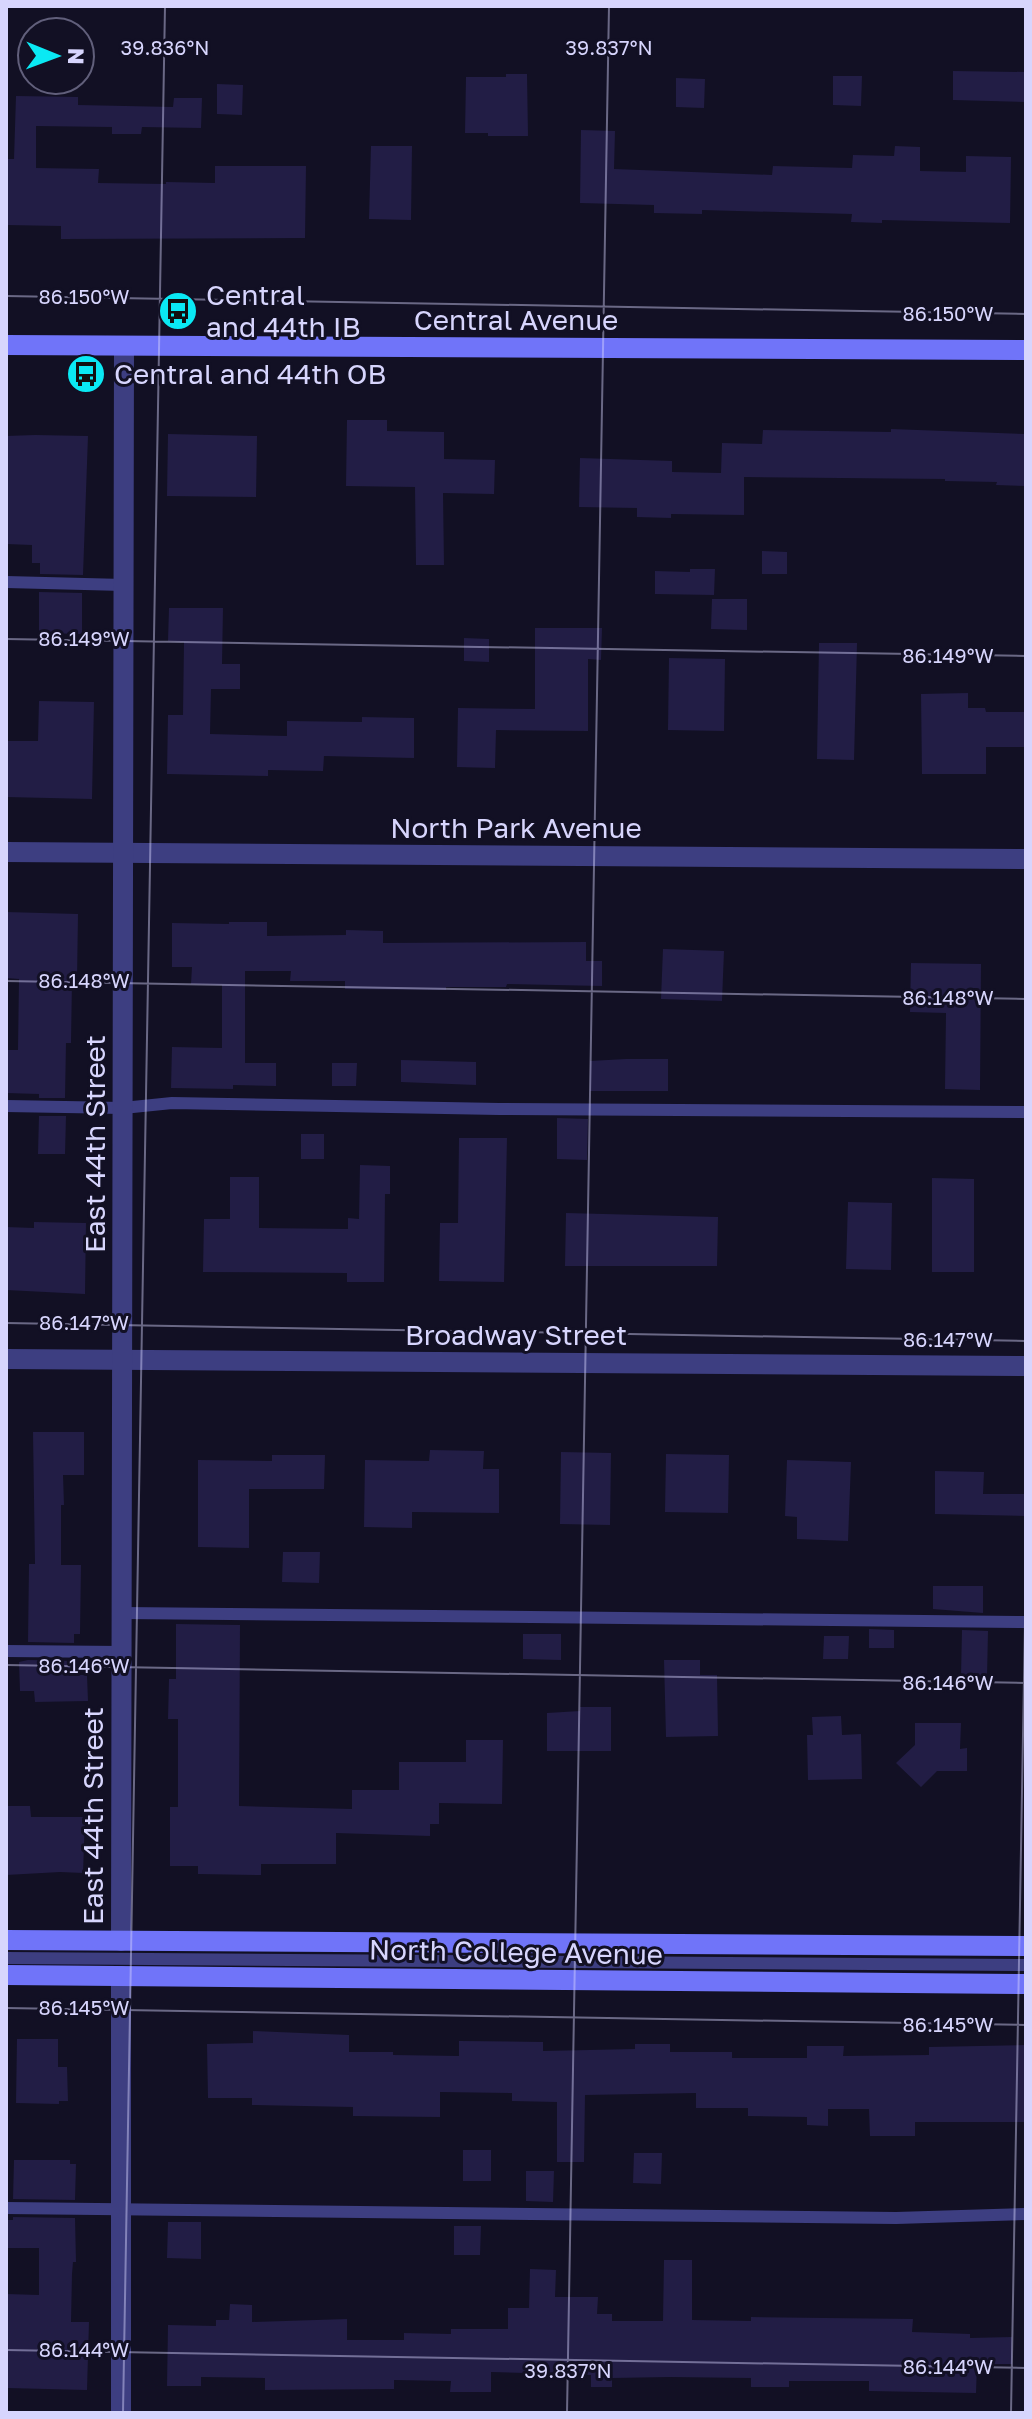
<svg xmlns="http://www.w3.org/2000/svg" width="1032" height="2419" viewBox="0 0 1032 2419" font-family="'Golos Text',sans-serif">
<rect width="100%" height="100%" fill="#121024"/>
<g fill="#221d45">
<path d="M953,71L1026,72V102L953,100Z"/>
<path d="M506,74H527L528,136H488V133H465L466,77H506Z"/>
<path d="M833,76H862L861,106L833,105Z"/>
<path d="M676,78L705,79L704,108L676,107Z"/>
<path d="M217,84L243,85L242,115L217,114Z"/>
<path d="M16,96L78,97V105L173,107L174,98H202L201,128L142,127L141,134H112V127L36,126V168L99,169L98,183L166,184V182L215,183V166H306L305,238L61,239V226L6,225V159H14Z"/>
<path d="M581,130L615,131L614,169L772,175L773,166L852,168L853,155L894,156L895,146L920,147V171L966,172V156L1011,157L1010,223L882,220V223L851,222L852,214L702,210V214L654,213V205L580,203Z"/>
<path d="M371,146H412L411,220L369,219Z"/>
<path d="M347,420H387V431L444,432V459L495,460L494,494L443,493L444,565H416L415,487L346,486Z"/>
<path d="M891,429L1026,434V486L996,485L997,482L945,481V479L744,477V515L671,514V518L637,517V508L579,507L580,458L672,461V472L721,473L722,443L762,444L763,430L891,432Z"/>
<path d="M168,434L257,436L256,497L167,496Z"/>
<path d="M35,435L88,436L83,575L40,574V563H32V545L6,544V436Z"/>
<path d="M762,551L787,552V574H762Z"/>
<path d="M690,569H715L714,595L655,594V571L690,572Z"/>
<path d="M39,592L82,593V634L39,633Z"/>
<path d="M712,599H747V630L711,629Z"/>
<path d="M169,608H223L222,664H240V689H211L210,734L287,736V721L362,722V717L414,718V758L324,756L323,771L268,770V776L167,774L168,715H183L184,642L168,641Z"/>
<path d="M535,628H602L601,660L588,659V731L496,730L495,768L457,767L458,708L535,709Z"/>
<path d="M464,638L489,639V662L464,661Z"/>
<path d="M819,643H857L854,760L817,759Z"/>
<path d="M669,658L725,659L724,731L668,730Z"/>
<path d="M968,693V708H985L986,712H1026V747H986V774H922L921,694Z"/>
<path d="M39,701L94,702L92,799L6,797V741H38Z"/>
<path d="M6,912L78,914L77,980H72L71,1043H66L65,1098H39V1094L6,1093V1050H18L19,979L6,978Z"/>
<path d="M229,922H267V936L346,935V930L383,931V943L586,942V961H602V986L507,984L506,987H446V990L345,989V981H290L291,971H245V1063H276V1086L233,1085V1089L171,1088L172,1047L222,1048V985L191,984L192,967H172V923L229,924Z"/>
<path d="M663,949L724,951L722,1001L661,999Z"/>
<path d="M911,963L981,964L980,1090L945,1089L946,1013L910,1012Z"/>
<path d="M626,1059H668V1091H590V1061Z"/>
<path d="M401,1060L476,1062V1085L401,1082Z"/>
<path d="M332,1063H357L356,1086H332Z"/>
<path d="M39,1116H66L65,1154H38Z"/>
<path d="M557,1118L588,1119L587,1160L557,1159Z"/>
<rect x="301" y="1134" width="23" height="25"/>
<path d="M459,1138H507L504,1282L439,1281L440,1223H458Z"/>
<path d="M360,1165L390,1166V1194H385L384,1282H347V1273L203,1272L204,1219H230V1177H259V1228L348,1229V1218L359,1219Z"/>
<path d="M932,1178L974,1179V1272H932Z"/>
<path d="M848,1202L892,1203L891,1270L846,1269Z"/>
<path d="M566,1213L718,1217L717,1266H565Z"/>
<path d="M34,1222L86,1223L85,1294L6,1290V1227L34,1228Z"/>
<path d="M33,1432H84V1475H63L64,1505H61V1565H81L80,1634H74V1643L28,1642L29,1564H35Z"/>
<path d="M430,1450L484,1451L483,1469H499V1513L412,1512V1528L364,1527L365,1460L429,1461Z"/>
<path d="M561,1452L611,1453L610,1525L560,1524Z"/>
<path d="M666,1454L729,1455L728,1513L665,1512Z"/>
<path d="M272,1455H325L324,1489H249V1548L198,1547V1460L272,1461Z"/>
<path d="M787,1460L851,1462L848,1541L797,1539V1517L785,1516Z"/>
<path d="M935,1471L984,1472L983,1494H1026V1516L935,1514Z"/>
<path d="M283,1552H320L319,1583L282,1582Z"/>
<path d="M933,1586H983V1613L933,1609Z"/>
<path d="M176,1624L240,1625L239,1806L352,1809V1790H399V1762H466V1740H503L502,1804L439,1803V1824H430V1836L336,1833V1864H261V1875L198,1874V1866H170V1807H178V1719H168L169,1679H176Z"/>
<path d="M869,1629L894,1630V1648H869Z"/>
<path d="M962,1630L988,1631L987,1677L961,1676Z"/>
<path d="M523,1634H561V1660L523,1659Z"/>
<path d="M824,1636H849L848,1659H823Z"/>
<path d="M28,1660L74,1661V1675H87L88,1701L35,1702L34,1691H20L19,1662Z"/>
<path d="M664,1660H700V1675H717L718,1736L666,1737Z"/>
<path d="M580,1707H611V1751H547V1713L580,1711Z"/>
<path d="M841,1716L842,1735L861,1734L862,1779L808,1780L807,1735H813L812,1717Z"/>
<path d="M915,1723H961L960,1749L967,1748V1771H937L921,1787L896,1763L915,1745Z"/>
<path d="M6,1806H30L31,1817H85L83,1873L60,1872L6,1875Z"/>
<path d="M253,2031L349,2035V2052H393V2055L459,2056V2041L543,2042V2051L635,2049V2044H670V2052H732V2058H807V2046H844L843,2056L929,2055V2047L1026,2045V2122H915V2136H870L869,2109H828V2126L807,2125V2117L748,2116V2108H696V2093L585,2095L584,2162H557V2102L512,2101V2093L440,2092V2117L353,2116V2107L252,2105V2098H208L207,2044L253,2043Z"/>
<path d="M17,2039H58V2067H67L68,2101H59V2104L16,2103Z"/>
<rect x="463" y="2150" width="28" height="31"/>
<path d="M634,2153H662L661,2184L633,2183Z"/>
<path d="M14,2160H70V2164H76L75,2200L13,2199Z"/>
<path d="M526,2171H554L553,2202L526,2201Z"/>
<path d="M13,2217L75,2218L76,2262H73L72,2274L71,2322H89L87,2390L7,2388L6,2294L39,2295V2248H6V2220H13Z"/>
<path d="M168,2222H201V2259L167,2258Z"/>
<path d="M454,2226H481L480,2255H454Z"/>
<path d="M664,2260H692V2320L751,2321V2317L913,2319L912,2332L970,2334V2338L1012,2337V2364H977L976,2393L869,2391V2381H789V2387H751V2378L670,2377L612,2378V2387H591V2375L491,2372V2392H450L451,2381L394,2380V2389L265,2390V2378L201,2377V2386H167L168,2325L216,2326V2320H229L230,2304L252,2305V2322L347,2319V2340H404V2333L451,2334V2329H508V2308H529L530,2269L556,2270L555,2297H598L597,2314H612V2321H663Z"/>
</g>
<g fill="none" stroke-linecap="round" stroke-linejoin="round">
<g stroke="#3d3e81" stroke-width="12">
<path d="M6,582L124,585"/>
<path d="M6,1106L123,1108L172,1103L499,1109L1026,1112"/>
<path d="M122,1613L1026,1622"/>
<path d="M6,1651L122,1652"/>
<path d="M6,1958L1026,1965"/>
<path d="M6,2208L896,2218L1026,2214"/>
</g>
<g stroke="#3d3e81" stroke-width="20">
<path d="M6,852L1026,859"/>
<path d="M6,1359L1026,1366"/>
<path d="M121,1941L124,347"/>
<path d="M121,1976V2413"/>
</g>
<g stroke="#7074f9" stroke-width="20">
<path d="M6,345L1026,350"/>
<path d="M6,1940L1026,1946"/>
<path d="M6,1975L1026,1984"/>
</g>
</g>
<path fill="none" stroke="#d7d5fd" stroke-width="2" stroke-opacity="0.45" d="M6,296L1026,314M6,639L1026,656M6,981L1026,999M6,1323L1026,1341M6,1665L1026,1683M6,2008L1026,2025M6,2350L1026,2368M123,2413L165,6M567,2413L609,6M1011,2413L1026,1566"/>
<defs>
<symbol id="bus-disc" viewBox="-11 -11 22 22"><circle r="9.5" fill="#0ae9f4" stroke="#121024"/><path d="M-5-6H5V4H4V6H2V4H-2V6H-4V4H-5ZM-3.5-4V0h7V-4ZM-3.5 1.2v1.5H-2V1.2ZM2 1.2v1.5H3.5V1.2Z" fill="#111"/></symbol>
</defs>
<g fill-rule="evenodd">
<use href="#bus-disc" x="156" y="289" width="44" height="44"/>
<use href="#bus-disc" x="64" y="352" width="44" height="44"/>
</g>
<g text-anchor="middle" stroke-width="6" stroke-linejoin="round" paint-order="stroke">
<g font-size="28" fill="#d7d5fd" stroke="#121024" text-anchor="start">
<text x="206" y="305">Central<tspan x="206" dy="32">and 44th IB</tspan></text>
<text x="114" y="384">Central and 44th OB</text>
</g>
<g font-size="28" fill="#d7d5fd" stroke="#121024">
<text x="516" y="330">Central Avenue</text>
<text x="516" y="838">North Park Avenue</text>
<text transform="translate(95 1144) rotate(-90)" y="10">East 44th Street</text>
<text x="516" y="1345">Broadway Street</text>
<text transform="translate(93 1816) rotate(-90)" y="10">East 44th Street</text>
<text transform="translate(516 1952) rotate(1)" y="10">North College Avenue</text>
</g>
</g>
<g font-size="20" text-anchor="middle" fill="#d7d5fd" stroke="#121024" stroke-width="6" stroke-linejoin="round" paint-order="stroke">
<text x="165" y="55">39.836°N</text>
<text x="609" y="55">39.837°N</text>
<text x="84" y="304">86.150°W</text>
<text x="948" y="321">86.150°W</text>
<text x="84" y="646">86.149°W</text>
<text x="948" y="663">86.149°W</text>
<text x="84" y="988">86.148°W</text>
<text x="948" y="1005">86.148°W</text>
<text x="84" y="1330">86.147°W</text>
<text x="948" y="1347">86.147°W</text>
<text x="84" y="1673">86.146°W</text>
<text x="948" y="1690">86.146°W</text>
<text x="84" y="2015">86.145°W</text>
<text x="948" y="2032">86.145°W</text>
<text x="84" y="2357">86.144°W</text>
<text x="948" y="2374">86.144°W</text>
<text x="568" y="2378">39.837°N</text>
</g>
<rect width="1032" height="2419" fill="none" stroke="#d7d5fd" stroke-width="16"/>
<g transform="translate(56 56) rotate(91)"><circle r="38" fill="#121024" stroke="#615f7b" stroke-width="2"/>
<path d="M0-6L14 30L0 20L-14 30Z" fill="#0ae9f4"/>
<text y="-12" font-size="22" font-weight="bold" text-anchor="middle" fill="#d7d5fd">N</text>
</g>
</svg>
